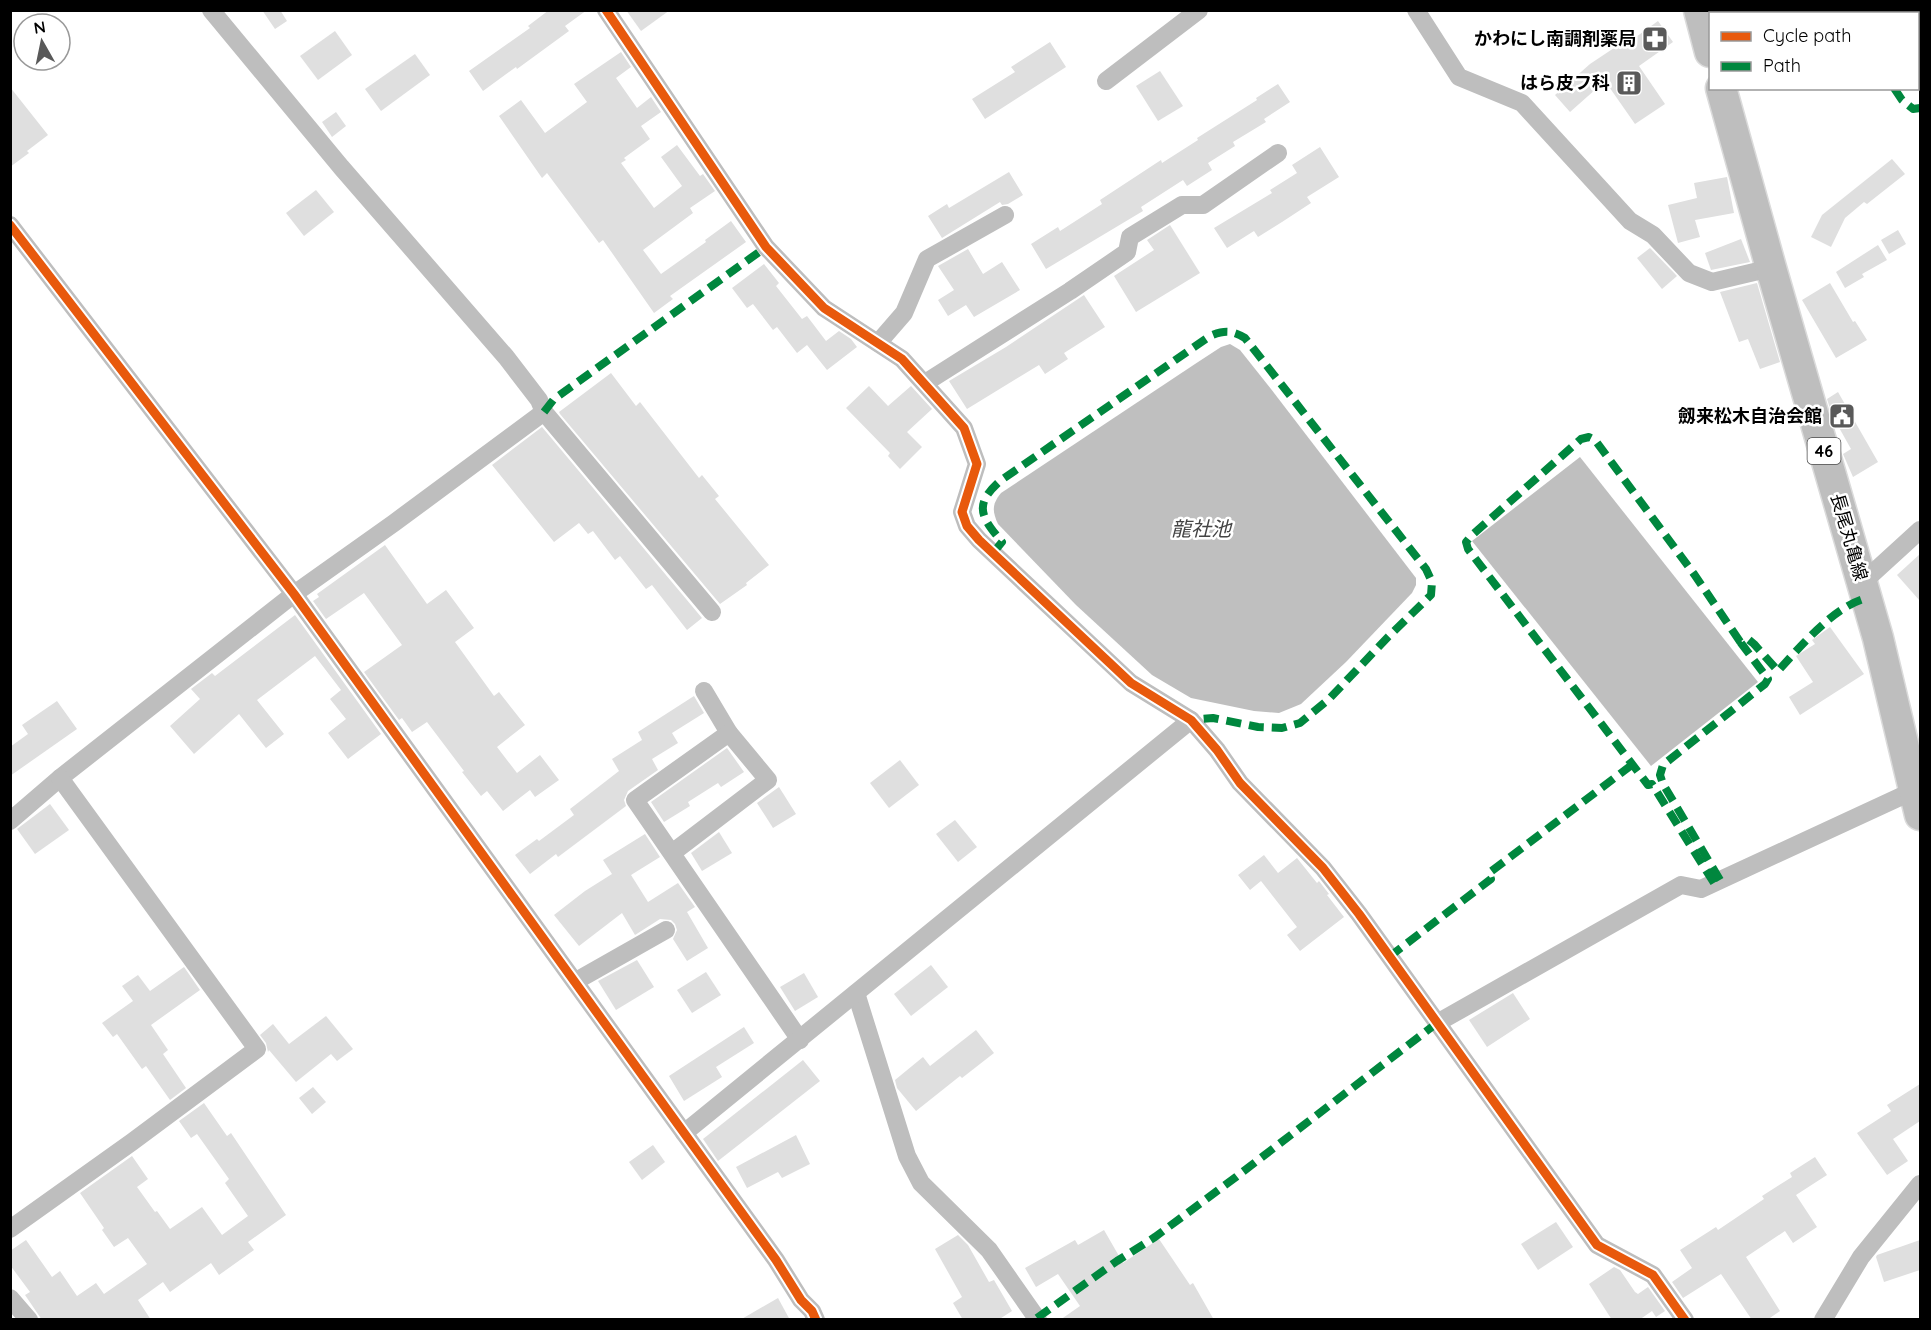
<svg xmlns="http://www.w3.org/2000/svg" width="1931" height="1330" viewBox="0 0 1931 1330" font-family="Quicksand,'Noto Sans JP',sans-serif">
<rect width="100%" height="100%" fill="#fff"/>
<g fill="#bfbfbf">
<path d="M1230,344L1240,350L1271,389L1416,578V585L1412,593L1346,662L1301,704L1279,713L1254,711L1191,698L1152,675L1076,605L998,524C992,511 992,504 1001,493L1195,364L1221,347Z"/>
<path d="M1580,457L1758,682L1651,766L1472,541Z"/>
</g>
<g fill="#dfdfdf">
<path d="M262,10H280L287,21L275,29Z"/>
<path d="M549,10H587L565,26L569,31L517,69L516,67L483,91L469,71L530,28L528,26Z"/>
<path d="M626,10H670L641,31Z"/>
<path d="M1658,21L1673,42L1639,66L1665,104L1635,124L1605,81L1570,112L1555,95L1590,64L1623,42L1625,45Z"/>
<path d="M335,31L352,55L318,80L300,56Z"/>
<path d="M1050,42L1066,67L985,119L972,99L1015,72L1011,67Z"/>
<path d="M621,52L631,67L616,78L637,108L651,97L661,112L641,126L650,139L624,158L626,160L621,163L654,208L682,186L661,157L677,145L700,176L703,174L715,191L690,208L693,213L643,250L661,274L706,242L705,240L731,221L746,242L670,296L673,299L654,313L603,240L599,243L547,173L542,178L499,116L521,100L545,133L587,102L574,84Z"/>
<path d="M415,54L430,75L381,111L365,89Z"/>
<path d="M1160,71L1183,106L1158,121L1136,86Z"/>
<path d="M1278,84L1290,102L1264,119L1266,122L1233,142L1235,146L1208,163L1212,170L1187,186L1183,180L1141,207L1143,211L1046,269L1031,244L1058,227L1060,231L1102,204L1100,200L1161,160L1162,163L1198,140L1197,138L1257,100L1256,98Z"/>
<path d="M10,87L48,135L27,151L29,153L10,167Z"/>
<path d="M336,112L346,126L332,137L322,122Z"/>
<path d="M1320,147L1339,177L1307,197L1311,203L1282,222L1258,237L1254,231L1227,248L1214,228L1272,193L1270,190L1297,173L1292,165Z"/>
<path d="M1892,159L1905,174L1867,204L1864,202L1845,218L1831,247L1811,237L1822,215Z"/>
<path d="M1009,172L1023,195L1008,204L1002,205L1000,202L942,238L928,216L947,204L949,208Z"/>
<path d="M1727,177L1734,213L1695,220L1700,237L1678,243L1668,205L1697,198L1694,183Z"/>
<path d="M316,190L334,212L304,236L286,213Z"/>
<path d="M1170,225L1200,273L1136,312L1114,276L1154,250L1147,240Z"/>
<path d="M1898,230L1906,244L1889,254L1881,240Z"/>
<path d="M1741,239L1750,262L1711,270L1705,253Z"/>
<path d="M1878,245L1887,260L1862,274L1864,277L1845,288L1836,272Z"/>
<path d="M1650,248L1677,276L1662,289L1637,258Z"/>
<path d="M968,249L983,274L1002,262L1020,290L974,317L966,305L948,316L938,300L954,290L938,266Z"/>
<path d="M764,264L779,283L776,286L802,319L807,316L826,341L839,331L851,339L857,347L827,370L807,345L797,353L777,327L773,330L753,304L747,308L732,288Z"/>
<path d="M1757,283L1780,362L1760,369L1748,339L1739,342L1720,292Z"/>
<path d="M1830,283L1853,322L1855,321L1867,340L1836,358L1802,300Z"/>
<path d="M1084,295L1105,327L1064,353L1068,359L1045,374L1039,365L967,409L949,381L1006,347Z"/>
<path d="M611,373L636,406L640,402L699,478L702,475L719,496L715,499L769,565L746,583L747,585L720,604L560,414L559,412Z"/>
<path d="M869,386L888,406L911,386L932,409L907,432L922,447L900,469L888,456L890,453L846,408Z"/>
<path d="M1838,392L1878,462L1853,477L1843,454L1851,449L1832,415L1827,399Z"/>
<path d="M542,427L702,618L687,630L652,585L646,589L620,556L615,560L593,531L588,534L579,523L554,542L492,465Z"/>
<path d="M385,545L427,604L446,590L474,628L455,642L494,696L499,692L525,725L497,747L517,773L540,755L559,780L535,797L530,790L503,811L487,791L481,796L462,772L464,771L427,722L412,732L402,718L399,720L364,672L402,645L364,593L326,619L313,601L319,597L317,594Z"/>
<path d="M1920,554V601L1897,575Z"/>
<path d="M295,615L381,734L348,759L328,733L346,719L330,699L341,690L315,656L257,700L284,734L266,748L239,714L194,754L170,726L200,699L191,689L212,673L215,676Z"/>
<path d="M1830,627L1864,674L1800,715L1789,697L1813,682L1796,656L1815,644L1812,640Z"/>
<path d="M694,696L704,713L672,733L678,743L652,759L658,770L628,791L624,800L626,806L558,857L556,854L530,874L515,855L537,839L539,841L574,815L570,809L619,771L612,759L642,740L638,732Z"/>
<path d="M57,701L77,729L10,776V747L28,734L22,725Z"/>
<path d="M727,748L744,772L721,787L718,783L688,802L690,806L664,822L651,802Z"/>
<path d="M900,760L919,785L889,808L870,783Z"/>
<path d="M779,787L796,814L773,828L757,803Z"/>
<path d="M50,804L69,830L35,854L17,829Z"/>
<path d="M955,820L977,847L958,862L936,834Z"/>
<path d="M719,832L732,853L702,871L691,853Z"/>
<path d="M645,834L660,857L631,875L648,902L678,883L695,907L687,912L708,948L687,961L673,939L677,930L675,924L671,920L660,919L635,935L622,913L579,946L554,915L585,891L612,874L603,860Z"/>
<path d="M1264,855L1278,873L1297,858L1317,883L1319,881L1329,894L1327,895L1344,917L1300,951L1287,935L1297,927L1261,881L1250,890L1238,875Z"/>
<path d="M637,960L654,987L616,1010L598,981Z"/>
<path d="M931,965L948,987L911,1016L894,994Z"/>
<path d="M184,967L200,990L151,1025L168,1050L163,1054L186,1088L170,1100L146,1066L142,1069L117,1034L113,1037L102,1023L133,1001L122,986L138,975L150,991Z"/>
<path d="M706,972L721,995L692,1013L677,990Z"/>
<path d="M804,973L818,997L795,1011L780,987Z"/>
<path d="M1513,993L1530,1019L1487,1047L1469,1020Z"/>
<path d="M326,1016L353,1049L337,1061L331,1054L296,1082L269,1050L268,1052L266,1043L260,1035L273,1024L289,1044Z"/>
<path d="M744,1027L754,1043L716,1067L722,1077L684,1101L669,1076Z"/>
<path d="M976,1030L994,1053L962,1078L960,1076L916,1111L897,1088L895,1080L923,1057L930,1066Z"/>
<path d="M803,1060L820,1081L718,1161L703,1139Z"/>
<path d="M1920,1084V1121L1893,1139L1908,1161L1887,1175L1857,1133L1891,1111L1887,1105Z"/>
<path d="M313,1087L326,1102L312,1114L299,1098Z"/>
<path d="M204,1103L227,1136L231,1133L286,1215L248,1242L254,1250L219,1275L211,1263L170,1292L163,1282L138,1300L151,1320H42L25,1295L30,1292L10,1265V1251L26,1240L52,1277L60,1271L77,1296L96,1283L104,1294L147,1264L128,1238L114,1247L102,1230L104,1228L80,1193L132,1156L148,1179L137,1187L155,1212L157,1211L170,1229L202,1207L222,1235L248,1216L225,1183L229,1179L197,1134L191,1138L179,1121Z"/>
<path d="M796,1135L810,1164L782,1178L778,1172L747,1188L736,1167Z"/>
<path d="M653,1145L665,1162L642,1180L629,1162Z"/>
<path d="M1815,1157L1827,1175L1796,1195L1817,1227L1793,1243L1785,1231L1746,1257L1780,1311L1767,1320H1752L1721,1274L1683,1298L1672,1282L1692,1268L1680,1250L1716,1227L1718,1230L1764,1199L1762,1196L1792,1177L1790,1173Z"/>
<path d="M1556,1222L1573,1247L1538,1270L1521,1244Z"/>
<path d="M1104,1230L1123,1263L1159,1239L1190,1285L1193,1283L1214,1320H1060L1080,1306L1058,1274L1036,1287L1025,1268L1075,1240L1078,1245Z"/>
<path d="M958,1235L968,1245L989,1282L994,1280L1012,1311L998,1320H963L953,1303L962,1297L935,1249Z"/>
<path d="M1920,1240V1270L1884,1282L1876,1257L1877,1255Z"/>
<path d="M1614,1267L1620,1270L1635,1292L1638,1294L1648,1287L1665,1311L1656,1317L1652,1311L1639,1320H1612L1589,1284Z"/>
<path d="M778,1298L790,1320H740Z"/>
</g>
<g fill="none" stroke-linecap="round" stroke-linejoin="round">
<defs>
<g id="primary">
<path d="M1699,10L1710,52"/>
<path d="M1721,88L1771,268L1878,638L1920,815"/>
</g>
</defs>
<use href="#primary" stroke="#dbdbdb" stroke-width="33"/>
<g stroke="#bebebe" stroke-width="18">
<path d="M211,10L341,167L506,357L539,400L544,412L712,612"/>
<path d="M606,10L766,247L824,308L902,359L964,428L977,464L962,512L967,526L979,540L1131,683L1191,720L1217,750L1240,783L1323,868L1359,914L1597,1245L1653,1275L1685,1320"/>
<path d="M1416,10L1459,77L1522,103L1630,221L1653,235L1689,273L1712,282L1771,268"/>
<path d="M1106,81L1199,10"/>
<path d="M10,225L294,594L776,1260L801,1300L812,1311L816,1320"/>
<path d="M878,343L904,313L927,259L1005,215"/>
<path d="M925,383L1070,291L1127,252L1130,237L1182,205H1203L1278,153"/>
<path d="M1862,583L1920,530"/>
<path d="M704,691L729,733"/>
<path d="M10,821L60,778L294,594L394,523L544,412"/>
<path d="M672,853L768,780L729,733L635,800L800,1040"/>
<path d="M576,981L666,930"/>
<path d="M856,993L907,1156L921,1183L989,1250L1038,1320"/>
<path d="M1437,1023L1681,885L1701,889L1915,790"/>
<path d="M684,1133L1191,720"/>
<path d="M10,1229L132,1142L257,1049L60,778"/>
<path d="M10,1298L29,1320"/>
<path d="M1823,1320L1861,1257L1920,1184"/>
</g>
<use href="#primary" stroke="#bebebe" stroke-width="30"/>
<g stroke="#00873e" stroke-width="8" stroke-dasharray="15 8" stroke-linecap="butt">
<path d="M1894,88L1902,100L1913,109L1920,108"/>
<path d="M544,412L554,399L766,247"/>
<path d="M993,553L1002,542C981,517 973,505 1000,481L1210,336C1224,330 1232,330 1245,338L1426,569L1432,582L1431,595L1388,637L1329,699L1300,723L1282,728L1258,727L1213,718L1191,720"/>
<path d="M1720,880L1663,784L1660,775L1663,765L1765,684L1768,679L1741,643L1748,639L1754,644L1778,671C1800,647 1834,606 1867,598"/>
<path d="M1714,883L1652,784L1648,785L1645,781L1468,549L1466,542L1471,536L1581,439L1589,437L1595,440L1694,574L1741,643"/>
<path d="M1389,957L1491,879L1489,873L1633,764"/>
<path d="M1037,1318L1117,1261L1155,1237L1236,1177L1437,1023"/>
</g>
<defs>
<g id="cycleway">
<path d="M606,10L766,247L824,308L902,359L964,428L977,464L962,512L967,526L979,540L1131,683L1191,720L1217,750L1240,783L1323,868L1359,914L1597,1245L1653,1275L1685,1320"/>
<path d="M10,225L294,594L776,1260L801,1300L812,1311L816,1320"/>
</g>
</defs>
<use href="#cycleway" stroke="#fff" stroke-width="13"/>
<use href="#cycleway" stroke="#e8590c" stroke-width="9"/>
</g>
<defs>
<symbol id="pharmacy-square" viewBox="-11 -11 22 22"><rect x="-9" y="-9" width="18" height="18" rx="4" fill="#595959" stroke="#fff"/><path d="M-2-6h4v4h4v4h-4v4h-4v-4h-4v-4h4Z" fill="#fff"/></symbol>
<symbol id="building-square" viewBox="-11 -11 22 22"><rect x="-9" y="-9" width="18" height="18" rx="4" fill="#595959" stroke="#fff"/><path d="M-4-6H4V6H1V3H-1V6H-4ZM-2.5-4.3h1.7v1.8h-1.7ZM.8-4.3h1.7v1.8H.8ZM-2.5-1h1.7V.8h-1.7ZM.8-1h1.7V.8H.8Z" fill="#fff"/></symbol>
<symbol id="civic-square" viewBox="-11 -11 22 22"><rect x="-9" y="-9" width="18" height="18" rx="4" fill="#595959" stroke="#fff"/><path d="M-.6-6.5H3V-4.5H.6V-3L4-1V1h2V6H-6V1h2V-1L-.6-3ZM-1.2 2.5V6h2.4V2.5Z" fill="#fff"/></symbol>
</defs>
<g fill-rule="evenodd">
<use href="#pharmacy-square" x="1640" y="24" width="30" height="30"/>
<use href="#building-square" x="1614" y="68" width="30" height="30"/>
<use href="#civic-square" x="1827" y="401" width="30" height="30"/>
</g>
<g text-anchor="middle" stroke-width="5" stroke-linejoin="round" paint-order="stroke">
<rect fill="#fff" stroke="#4c4c4c" stroke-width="1.5" x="1807.5" y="438" width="33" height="26" rx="4.5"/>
<g font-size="16" font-weight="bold" fill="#000">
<text x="1824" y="457">46</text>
</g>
<g font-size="18" font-weight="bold" fill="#000" stroke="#fff" text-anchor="end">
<text x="1636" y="45">かわにし南調剤薬局</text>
<text x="1610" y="89">はら皮フ科</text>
<text x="1822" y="422">劔来松木自治会館</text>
</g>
<g font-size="18" fill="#000" stroke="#fff">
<text transform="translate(1849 537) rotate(74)" y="6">長尾丸亀線</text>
</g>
<g font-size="20" font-style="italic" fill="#444" stroke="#fff">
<text x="1201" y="536">龍社池</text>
</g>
</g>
<rect width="1931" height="1330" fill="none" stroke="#000000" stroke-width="24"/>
<rect x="1709" y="12" width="210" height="78" fill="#ffffff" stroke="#999999" stroke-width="1.5"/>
<rect x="1721" y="32" width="30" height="9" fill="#e8590c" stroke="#999999" stroke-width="1.5"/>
<text x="1763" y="42" font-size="18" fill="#000000">Cycle path</text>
<rect x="1721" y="62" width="30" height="9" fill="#00873e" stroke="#999999" stroke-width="1.5"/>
<text x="1763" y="72" font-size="18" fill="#000000">Path</text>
<g transform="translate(42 42) rotate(351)"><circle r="28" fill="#ffffff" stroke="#999999" stroke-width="1.5"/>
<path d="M0-4.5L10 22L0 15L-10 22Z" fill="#595959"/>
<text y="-9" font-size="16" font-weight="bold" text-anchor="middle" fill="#000000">N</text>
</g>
</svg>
